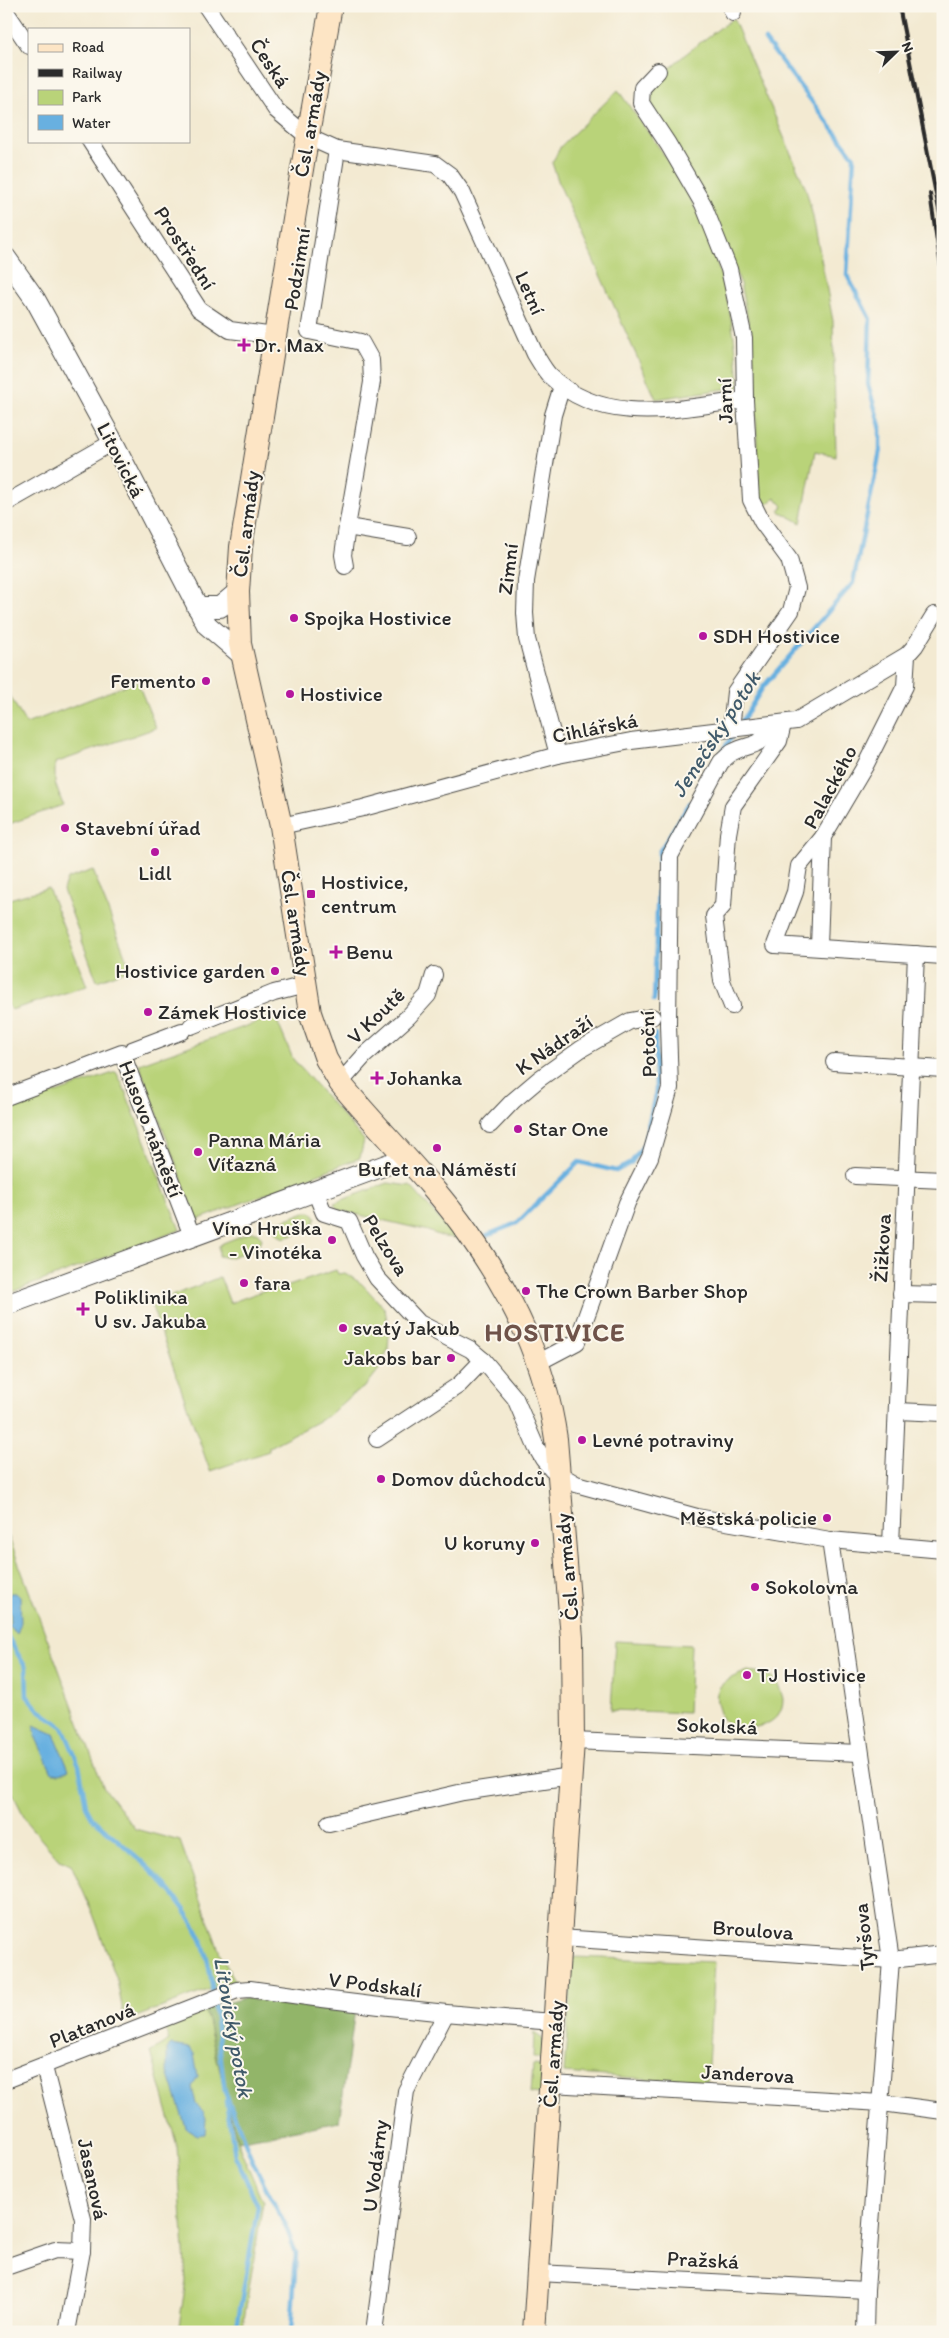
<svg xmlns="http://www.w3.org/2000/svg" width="949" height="2338" viewBox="0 0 949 2338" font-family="Itim,sans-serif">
<rect width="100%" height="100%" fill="#fbf7ec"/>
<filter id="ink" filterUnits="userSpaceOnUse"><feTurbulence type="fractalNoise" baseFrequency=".02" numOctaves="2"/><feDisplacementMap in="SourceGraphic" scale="10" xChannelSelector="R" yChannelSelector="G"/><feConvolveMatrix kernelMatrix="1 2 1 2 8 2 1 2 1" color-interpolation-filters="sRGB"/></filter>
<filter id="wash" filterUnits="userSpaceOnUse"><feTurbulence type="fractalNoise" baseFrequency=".0096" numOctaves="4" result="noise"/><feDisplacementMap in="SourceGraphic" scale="20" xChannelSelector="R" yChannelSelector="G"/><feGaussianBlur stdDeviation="1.12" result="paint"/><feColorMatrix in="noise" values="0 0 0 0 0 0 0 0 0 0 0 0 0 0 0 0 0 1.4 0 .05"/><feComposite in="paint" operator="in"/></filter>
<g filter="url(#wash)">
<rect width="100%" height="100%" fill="#f3ead2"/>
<g fill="#b9d379" stroke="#727f52">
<path d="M733,18L806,189L813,217L833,321L836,456L815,451L801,523L779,511L783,506L775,497L767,504L759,500L754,362L749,325L739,279L653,111C652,103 650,96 654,88C663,67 713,34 733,18Z"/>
<path d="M618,90C640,122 665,153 684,187C719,249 735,317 739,387L656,399L560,186L552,163L561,146Z"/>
<path d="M137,681L156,728L55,763V783L63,805L6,825V689L26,724Z"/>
<path d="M93,870L130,969L97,981L63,890L67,879Z"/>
<path d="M48,888L87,986L11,1010L6,1001V900Z"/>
<path d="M275,1016L293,1059L364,1140L360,1158L197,1220L139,1064Z"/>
<path d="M116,1072L122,1083L180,1230L6,1294V1110Z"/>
<path d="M388,1183L410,1186L414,1190L456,1238L444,1237L425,1230L338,1210L334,1203Z"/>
<path d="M305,1212H311L316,1218C314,1231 295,1234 284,1238L276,1234L275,1226L279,1222Z"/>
<path d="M251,1232H257L262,1239L258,1248L228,1258L219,1256V1246L223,1243Z"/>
<path d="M336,1270L338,1274L345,1273L362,1284L385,1309L389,1334L388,1349L380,1368L366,1386L349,1397L328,1416L269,1447V1451L210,1471L151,1304L220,1277L230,1303L268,1289L267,1287L277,1290Z"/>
<path d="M6,1530L103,1786L135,1829L180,1841L221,1956L235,1980L133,2018L123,2012L117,1980L93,1914L71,1864L59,1860L28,1824L6,1780Z"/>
<path d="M615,1641L691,1645L688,1713L611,1710Z"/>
<path d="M748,1671L763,1673L777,1680C778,1686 782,1693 783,1699C783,1726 751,1732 730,1725C725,1723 720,1715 719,1710C710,1685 727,1679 748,1671Z"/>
<path d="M573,1957L714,1962L707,2083L564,2073Z"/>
<path d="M205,2009L237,2141L263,2202L242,2332H178L186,2281L177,2146L151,2052L169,2041L164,2025Z"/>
<path d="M534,2033L543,2039L544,2058H533Z"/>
<path d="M533,2065L543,2066L541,2094L531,2093Z"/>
</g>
<path fill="#92b569" stroke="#5e704a" d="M244,1998L355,2010L339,2122L237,2141L205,2009Z"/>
<g fill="#68b0e0" stroke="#4a6e86">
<path d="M818,6H843L837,11L820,10Z"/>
<path d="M10,1593H16L20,1597L21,1622L17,1634L9,1626L11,1616L6,1601Z"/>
<path d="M34,1725L54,1734L69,1770L59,1774L52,1773L36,1738Z"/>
<path d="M171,2045L190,2048L194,2054L198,2077L192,2087L196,2104L203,2111L206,2118L205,2134L197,2135L186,2128L167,2069V2049Z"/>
</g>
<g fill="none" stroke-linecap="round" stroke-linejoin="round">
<g stroke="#68b0e0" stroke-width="4.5">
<path d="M741,723L763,687L853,583L880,451V426L868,384L870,319L847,275L854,157L765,40"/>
<path d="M722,752L734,733"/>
<path d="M654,1000L659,852L690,803"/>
<path d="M487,1235L517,1223L579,1162L616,1171L631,1163L644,1144L656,1091L655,1034"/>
<path d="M6,1634L26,1668L27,1696L39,1710L63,1727L79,1765L86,1806L93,1819C133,1853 179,1889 201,1939C208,1956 211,1976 213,1995"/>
<path d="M214,2003L225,2092L253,2162L286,2227L296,2253L291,2332"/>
<path d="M226,2101L235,2155L258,2206L236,2332"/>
</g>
</g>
</g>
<g filter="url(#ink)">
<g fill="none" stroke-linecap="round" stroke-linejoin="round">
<defs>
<g id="minor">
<path d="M206,6L276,110L308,137L337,150L435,164L450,175L462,192L535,354C540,362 544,370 550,376C604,428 679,408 745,400"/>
<path d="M730,6L733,13"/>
<path d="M6,12L29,46"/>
<path d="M658,71L642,88L641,103L668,144L703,204L729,269L744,338L745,400L751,500L762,522L789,559L797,588L791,611L735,692L731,729"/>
<path d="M90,141L199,309L230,330L275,336"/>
<path d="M337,150L309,331L361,342L371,360L372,382L347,527L408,537"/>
<path d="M6,503L113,442"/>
<path d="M345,566L343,555L347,527"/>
<path d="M558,755L527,639L525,613L526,581L553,415L562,386"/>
<path d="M281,826L363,808L558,755L631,741L796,721L907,655L915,646L934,615"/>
<path d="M823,837L799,866L795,892L775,945L943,956"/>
<path d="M819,946L823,837L865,766L905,686L907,655"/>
<path d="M732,1006L722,981L714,916L723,906L728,834L733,806L779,741L783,724"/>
<path d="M191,1026L274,993L305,985"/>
<path d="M132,1050L182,1031"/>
<path d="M834,1062L943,1069"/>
<path d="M340,1083L364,1056L408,1017L428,995L434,975"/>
<path d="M6,1097L122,1053L192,1236"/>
<path d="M490,1125L513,1101L539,1079L581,1049L630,1021L652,1017"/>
<path d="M855,1176L943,1180"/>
<path d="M315,1191L324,1213L349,1221L364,1256L377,1278L419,1323L470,1349L483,1360L515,1398L536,1447L543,1459L552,1470L576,1484L697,1517L830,1540L943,1550"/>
<path d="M901,1294L943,1295"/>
<path d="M539,1362L577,1342L627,1203L650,1157L670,1088L668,1024L670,856L721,762C725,759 729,754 733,752C752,742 762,749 769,725"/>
<path d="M897,1411L943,1413"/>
<path d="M377,1439L459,1385L483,1360"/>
<path d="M830,1540L891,1960L866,2290L865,2332"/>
<path d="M891,1545L916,954"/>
<path d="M573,1741L860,1753"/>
<path d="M329,1823L463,1792L571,1776"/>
<path d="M560,1938L891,1960L943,1954"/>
<path d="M44,2067L83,2219L82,2251L67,2332"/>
<path d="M6,2080L237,1990L250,1989C351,2004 452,2015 555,2022"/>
<path d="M551,2084L882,2103L943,2111"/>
<path d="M6,2267L55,2250L82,2251"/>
<path d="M538,2273L866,2290"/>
<path d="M374,2332L406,2091L445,2015"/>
</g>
<g id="tertiary">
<path d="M6,258L35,299L52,330L113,442L207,625L242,655"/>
<path d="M197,607H220L238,592"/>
<path d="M6,1305L405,1158"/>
</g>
<path id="secondary" d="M331,6L303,163L241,547L238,592L240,644L281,826L310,1013L326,1059L340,1083C381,1133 430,1179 468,1233C513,1296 545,1362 556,1439L572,1638L573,1741L534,2332"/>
</defs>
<use href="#minor" stroke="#494844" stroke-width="18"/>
<use href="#tertiary" stroke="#494844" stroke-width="22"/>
<use href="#secondary" stroke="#494844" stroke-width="24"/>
<use href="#minor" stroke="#fff" stroke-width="16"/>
<use href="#tertiary" stroke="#fff" stroke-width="20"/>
<use href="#secondary" stroke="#fde5c5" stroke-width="22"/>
<g stroke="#2b2b2b" stroke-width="4">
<path d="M899,6L943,230"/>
<path d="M930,194L943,281"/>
</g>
</g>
</g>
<g fill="#b5179e" stroke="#fbf7ec" stroke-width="2">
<path d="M241.5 337.5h5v5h5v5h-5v5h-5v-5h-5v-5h5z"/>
<circle cx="294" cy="618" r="5"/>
<circle cx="703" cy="636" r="5"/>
<circle cx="206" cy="681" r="5"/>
<circle cx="290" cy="694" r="5"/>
<circle cx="65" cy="828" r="5"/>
<circle cx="155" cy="852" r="5"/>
<rect x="306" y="889" width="10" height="10" rx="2.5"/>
<path d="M333.5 944.5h5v5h5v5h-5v5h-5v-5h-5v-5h5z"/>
<circle cx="275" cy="971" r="5"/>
<circle cx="148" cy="1012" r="5"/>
<path d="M374.5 1070.5h5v5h5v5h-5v5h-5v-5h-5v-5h5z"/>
<circle cx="518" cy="1129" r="5"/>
<circle cx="437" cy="1148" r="5"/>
<circle cx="198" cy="1152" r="5"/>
<circle cx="332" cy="1240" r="5"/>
<circle cx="244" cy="1283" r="5"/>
<circle cx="526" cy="1291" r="5"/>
<path d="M80.5 1301.5h5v5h5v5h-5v5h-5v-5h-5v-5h5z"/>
<circle cx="343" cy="1328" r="5"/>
<circle cx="451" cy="1358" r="5"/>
<circle cx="582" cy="1440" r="5"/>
<circle cx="381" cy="1479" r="5"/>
<circle cx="827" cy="1518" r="5"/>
<circle cx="535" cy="1543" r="5"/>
<circle cx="755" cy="1587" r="5"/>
<circle cx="747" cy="1675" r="5"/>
</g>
<g text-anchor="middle" stroke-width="4" stroke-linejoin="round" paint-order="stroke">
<g font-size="21" fill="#2b2b2b" stroke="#fbf7ec">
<text transform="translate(270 63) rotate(56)" y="7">Česká</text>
<text transform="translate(310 124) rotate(-80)" y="7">Čsl. armády</text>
<text transform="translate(185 248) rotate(57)" y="7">Prostřední</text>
<text transform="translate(297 269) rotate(-81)" y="7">Podzimní</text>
<text transform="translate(530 293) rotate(66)" y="7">Letní</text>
<text transform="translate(725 401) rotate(-92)" y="7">Jarní</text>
<text transform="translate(121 460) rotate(63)" y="7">Litovická</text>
<text transform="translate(246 524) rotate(-83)" y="7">Čsl. armády</text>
<text transform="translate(508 569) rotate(-83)" y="7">Zimní</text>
<text transform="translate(595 728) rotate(-11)" y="7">Cihlářská</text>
<text transform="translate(830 787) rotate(-62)" y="7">Palackého</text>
<text transform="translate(296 923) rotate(81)" y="7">Čsl. armády</text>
<text transform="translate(376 1016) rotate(-44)" y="7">V Koutě</text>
<text transform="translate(648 1044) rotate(-92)" y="7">Potoční</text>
<text transform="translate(554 1045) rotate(-35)" y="7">K Nádraží</text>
<text transform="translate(151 1129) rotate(69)" y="7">Husovo náměstí</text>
<text transform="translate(386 1245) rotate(58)" y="7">Pelzova</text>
<text transform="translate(882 1248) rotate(-87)" y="7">Žižkova</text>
<text transform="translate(567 1567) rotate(-95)" y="7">Čsl. armády</text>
<text transform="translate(717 1726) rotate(2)" y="7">Sokolská</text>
<text transform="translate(753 1930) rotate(4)" y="7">Broulova</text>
<text transform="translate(864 1937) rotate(-96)" y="7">Tyršova</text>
<text transform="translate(375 1985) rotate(7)" y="7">V Podskalí</text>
<text transform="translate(92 2025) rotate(-22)" y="7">Platanová</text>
<text transform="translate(553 2054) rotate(-86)" y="7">Čsl. armády</text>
<text transform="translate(748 2074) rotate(3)" y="7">Janderova</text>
<text transform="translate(375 2166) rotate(-83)" y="7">U Vodárny</text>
<text transform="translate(93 2179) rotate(78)" y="7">Jasanová</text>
<text transform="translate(703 2260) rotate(3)" y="7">Pražská</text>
</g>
<g font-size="21" fill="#2b2b2b" stroke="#fbf7ec" text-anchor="start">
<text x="254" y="352">Dr. Max</text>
<text x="304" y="625">Spojka Hostivice</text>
<text x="713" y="643">SDH Hostivice</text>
<text x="196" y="688" text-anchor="end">Fermento</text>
<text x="300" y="701">Hostivice</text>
<text x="75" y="835">Stavební úřad</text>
<text x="155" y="880" text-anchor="middle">Lidl</text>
<text x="321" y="889">Hostivice,<tspan x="321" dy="24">centrum</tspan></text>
<text x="346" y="959">Benu</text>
<text x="265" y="978" text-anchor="end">Hostivice garden</text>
<text x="158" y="1019">Zámek Hostivice</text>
<text x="387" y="1085">Johanka</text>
<text x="528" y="1136">Star One</text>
<text x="208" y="1147">Panna Mária<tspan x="208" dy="24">Víťazná</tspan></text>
<text x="437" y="1176" text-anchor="middle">Bufet na Náměstí</text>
<text x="322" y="1235" text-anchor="end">Víno Hruška<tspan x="322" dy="24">- Vinotéka</tspan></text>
<text x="254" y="1290">fara</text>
<text x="536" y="1298">The Crown Barber Shop</text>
<text x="94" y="1304">Poliklinika<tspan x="94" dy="24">U sv. Jakuba</tspan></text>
<text x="353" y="1335">svatý Jakub</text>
<text x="441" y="1365" text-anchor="end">Jakobs bar</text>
<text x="592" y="1447">Levné potraviny</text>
<text x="391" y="1486">Domov důchodců</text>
<text x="817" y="1525" text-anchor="end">Městská policie</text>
<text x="525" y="1550" text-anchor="end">U koruny</text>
<text x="765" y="1594">Sokolovna</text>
<text x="757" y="1682">TJ Hostivice</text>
</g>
<g font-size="22" font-style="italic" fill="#405a6a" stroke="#fbf7ec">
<text transform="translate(715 734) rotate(-57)" y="8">Jenečský potok</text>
<text transform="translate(234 2027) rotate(80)" y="8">Litovický potok</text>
</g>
<g font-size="26" font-weight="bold" letter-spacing="1" fill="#6f534a" stroke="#fbf7ec">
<text x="555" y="1341">HOSTIVICE</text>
</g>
</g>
<rect width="949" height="2338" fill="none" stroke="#fbf7ec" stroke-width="25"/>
<rect x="28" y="28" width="162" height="115" fill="#fbf7ec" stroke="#a8a59f"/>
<rect x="38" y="44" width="25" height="8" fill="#fde5c5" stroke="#a8a59f"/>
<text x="72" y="52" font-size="15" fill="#2b2b2b">Road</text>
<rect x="38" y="69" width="25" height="8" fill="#2b2b2b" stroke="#a8a59f"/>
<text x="72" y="78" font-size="15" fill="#2b2b2b">Railway</text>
<rect x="38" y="90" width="25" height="15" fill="#b9d379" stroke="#a8a59f"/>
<text x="72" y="102" font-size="15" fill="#2b2b2b">Park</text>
<rect x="38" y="115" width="25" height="15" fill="#68b0e0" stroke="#a8a59f"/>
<text x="72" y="128" font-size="15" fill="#2b2b2b">Water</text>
<g transform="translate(896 52) rotate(67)" stroke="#fbf7ec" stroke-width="4" paint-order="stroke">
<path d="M0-4L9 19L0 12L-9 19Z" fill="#2b2b2b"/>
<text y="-8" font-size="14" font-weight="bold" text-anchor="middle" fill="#2b2b2b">N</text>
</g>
</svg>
